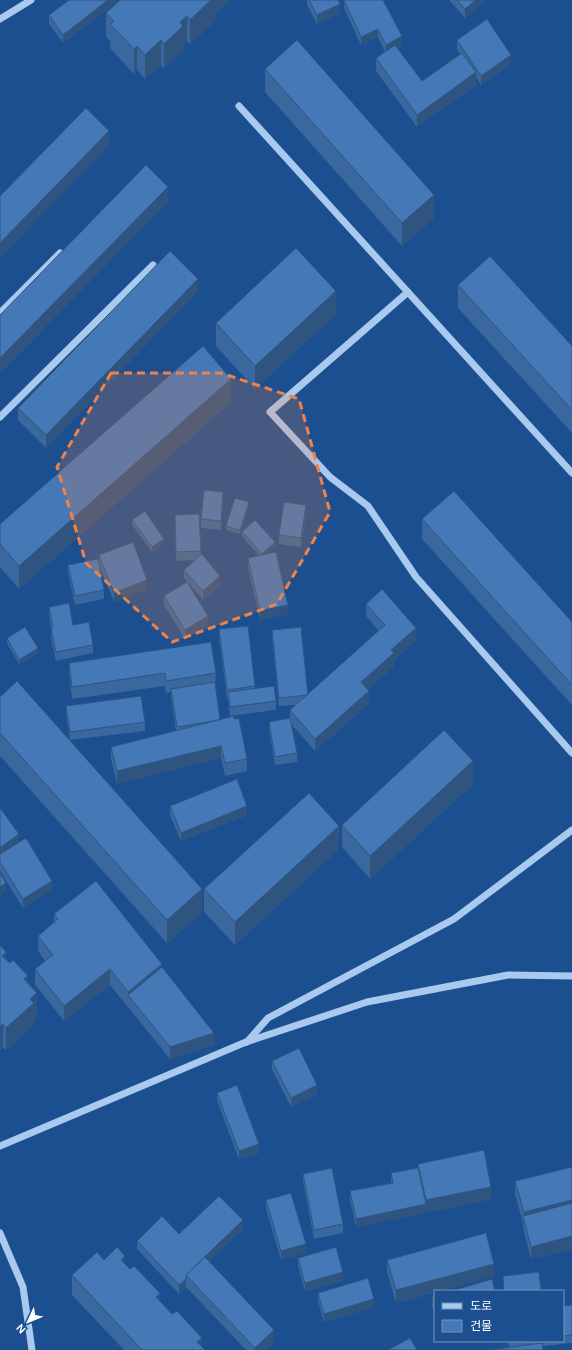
<svg xmlns="http://www.w3.org/2000/svg" width="572" height="1350" viewBox="0 0 572 1350" font-family="Helvetica,'Noto Sans KR',sans-serif">
<rect width="100%" height="100%" fill="#1b4f8f"/>
<g fill="none" stroke-linecap="round" stroke-linejoin="round">
<g stroke="#a9c9ee" stroke-width="7">
<path d="M0,19L31,0"/>
<path d="M239,106L572,473"/>
<path d="M408,292L270,412L330,477L368,506L416,577L572,753"/>
<path d="M0,313L60,253"/>
<path d="M0,417L153,265"/>
<path d="M247,1042L268,1018L454,919L572,830"/>
<path d="M0,1146L246,1042L367,1002L508,975L572,976"/>
<path d="M0,1233L23,1287L32,1350"/>
</g>
</g>
<g fill="#3a679d">
<path d="M116,0V3L63,43L49,24V15Z"/>
<path d="M229,0V2L216,13V20L190,44L187,41L183,44V50L164,68L161,65L145,79L137,70L134,74L110,48V41L106,37V13Z"/>
<path d="M307,0H338L340,13L317,24L307,5Z"/>
<path d="M344,0H383L402,45L397,48L422,81L460,54L457,49V40L511,64L481,85L476,77V85L417,127L376,71V58L385,52L378,37L361,45L344,8Z"/>
<path d="M449,0H486L465,18Z"/>
<path d="M265,69L434,218L402,246L265,92Z"/>
<path d="M458,285L572,346V433L458,308Z"/>
<path d="M198,291L46,448L18,420V408Z"/>
<path d="M336,314L255,389L216,346V323Z"/>
<path d="M231,402L19,589L0,567V524Z"/>
<path d="M223,501L221,530L201,528V519Z"/>
<path d="M249,507L240,534L226,530V526Z"/>
<path d="M199,514L201,555L220,585L203,600L189,584L208,625L185,639L164,605V596L187,582L184,578V570L195,560L176,561L175,515Z"/>
<path d="M306,514L301,547L279,544V535Z"/>
<path d="M422,519L572,622V705L422,539Z"/>
<path d="M132,520L164,543L152,552L132,525Z"/>
<path d="M242,532L275,546L266,554L288,614L260,620L248,567V558L259,556L242,536Z"/>
<path d="M99,555L147,589L114,602L99,564Z"/>
<path d="M68,565L104,590V599L75,605L68,573Z"/>
<path d="M366,604L416,640L394,660V666L368,689L369,703L315,751L292,725L297,753V762L275,765L269,731V722L290,718V710L296,705L279,706L272,639V630L308,695L379,631L366,616Z"/>
<path d="M49,607L73,625L93,645V653L56,661L51,638V629L49,616Z"/>
<path d="M219,629L255,686V689L276,701V710L230,716L228,698L227,699L219,638Z"/>
<path d="M7,638L38,653L19,664L7,643Z"/>
<path d="M69,663L216,673L215,686L220,720L247,759V771L225,776L221,758L117,784L111,759V747L176,731L171,698V692L166,693L165,686L72,699L69,675Z"/>
<path d="M0,697L202,912L167,943L0,756Z"/>
<path d="M66,706L145,722V731L70,740L66,715Z"/>
<path d="M473,784L370,879L342,847V825Z"/>
<path d="M170,806L247,815L181,841L170,815Z"/>
<path d="M19,842L52,890L23,908L0,871V862Z"/>
<path d="M339,849L235,945L204,912V889Z"/>
<path d="M54,914L162,967L214,1045L170,1059L110,985L64,1021L35,985V969L45,961L38,951V936L54,922Z"/>
<path d="M6,960L28,983L37,1016L34,1019V1025L6,1050L3,1047L0,1050Z"/>
<path d="M272,1061L317,1094L291,1107L272,1069Z"/>
<path d="M217,1093L259,1153L239,1159L217,1101Z"/>
<path d="M418,1164L491,1199L356,1227L350,1200V1191L391,1183V1173L418,1168Z"/>
<path d="M572,1167V1249L531,1259L523,1228V1223L515,1194V1181Z"/>
<path d="M303,1174L343,1224V1233L314,1239L303,1182Z"/>
<path d="M266,1200L306,1253L281,1260L266,1209Z"/>
<path d="M243,1229L209,1261L274,1342L266,1350H246L186,1287L179,1294L137,1249V1241L179,1234Z"/>
<path d="M298,1258L343,1281L305,1291L298,1266Z"/>
<path d="M104,1260L125,1264L205,1350H124L72,1295V1275Z"/>
<path d="M387,1260L494,1276L396,1303L387,1272Z"/>
<path d="M503,1276L541,1291H503Z"/>
<path d="M318,1293L374,1307L324,1322L318,1301Z"/>
<path d="M435,1296V1315L432,1306V1297Z"/>
<path d="M572,1305V1343L543,1346L509,1347L508,1341H563V1306Z"/>
</g>
<g fill="#305480">
<path d="M108,0H116V3L63,43V35Z"/>
<path d="M211,0H229V2L216,13V20L190,44V20Z"/>
<path d="M476,0H486L465,18V9Z"/>
<path d="M340,4V13L317,24V15Z"/>
<path d="M187,16V41L183,44V50L164,68V44L180,22Z"/>
<path d="M378,29V37L361,45V37Z"/>
<path d="M402,36V45L386,54V45Z"/>
<path d="M161,40V65L145,79V55Z"/>
<path d="M137,46V70L134,74V49Z"/>
<path d="M511,55V64L481,85V76Z"/>
<path d="M476,72V85L417,127V115Z"/>
<path d="M109,131V146L0,258V243Z"/>
<path d="M168,187V202L0,374V358Z"/>
<path d="M434,195V218L402,246V223Z"/>
<path d="M198,279V291L46,448V435Z"/>
<path d="M336,291V314L255,389V366Z"/>
<path d="M231,379V402L19,589V566Z"/>
<path d="M223,492V501L221,530V521Z"/>
<path d="M249,502V507L240,534V530Z"/>
<path d="M306,505V514L301,547V538Z"/>
<path d="M164,539V543L152,552V547Z"/>
<path d="M275,542V546L262,558V554Z"/>
<path d="M220,576V585L203,600V591Z"/>
<path d="M147,580V589L114,602V593Z"/>
<path d="M288,605V614L260,620V611Z"/>
<path d="M208,616V625L185,639V630Z"/>
<path d="M416,628V640L394,660V666L361,695V682L391,650Z"/>
<path d="M38,648V653L19,664V660Z"/>
<path d="M369,691V703L315,751V739Z"/>
<path d="M221,746V758L117,784V771Z"/>
<path d="M473,761V784L370,879V856Z"/>
<path d="M247,806V815L181,841V833Z"/>
<path d="M339,826V849L235,945V922Z"/>
<path d="M19,834V843L0,856V848Z"/>
<path d="M52,881V890L23,908V899Z"/>
<path d="M6,883V891L0,896V887Z"/>
<path d="M202,889V912L167,943V920Z"/>
<path d="M6,952V975L2,956Z"/>
<path d="M162,964V980L128,995V1007V992Z"/>
<path d="M110,969V985L64,1021V1006Z"/>
<path d="M28,976V999L24,979Z"/>
<path d="M37,993V1016L34,1019V1025L6,1050V1028L30,999Z"/>
<path d="M3,1024V1047L0,1050V1027Z"/>
<path d="M214,1033V1045L170,1059V1047Z"/>
<path d="M317,1085V1094L291,1107V1098Z"/>
<path d="M259,1144V1153L239,1159V1151Z"/>
<path d="M491,1187V1199L426,1213V1200Z"/>
<path d="M572,1200V1212L524,1217V1212Z"/>
<path d="M426,1204V1213L356,1227V1219Z"/>
<path d="M243,1220V1229L205,1265L203,1258Z"/>
<path d="M572,1236V1249L531,1259V1247Z"/>
<path d="M306,1244V1253L281,1260V1251Z"/>
<path d="M125,1256V1276L121,1260Z"/>
<path d="M494,1264V1276L439,1291H435V1292L396,1303V1290Z"/>
<path d="M343,1272V1281L305,1291V1283Z"/>
<path d="M186,1279V1287L179,1294V1285Z"/>
<path d="M160,1293V1313L156,1297Z"/>
<path d="M374,1299V1307L324,1322V1314Z"/>
<path d="M274,1330V1342L266,1350H255V1348Z"/>
<path d="M202,1338V1350L197,1342Z"/>
</g>
<g fill="#4478b7" stroke="#305480">
<path d="M69,0H108L63,35L49,15Z"/>
<path d="M120,0H211L190,20L187,16L180,22L183,26L164,44L161,40L145,55L137,46L134,49L110,24L114,21L106,13Z"/>
<path d="M309,0H338L340,4L317,15Z"/>
<path d="M344,0H383L402,36L386,45L378,29L361,37Z"/>
<path d="M457,0H476L465,9Z"/>
<path d="M487,19L511,55L481,76L457,40Z"/>
<path d="M297,40L434,195L402,223L265,69Z"/>
<path d="M395,45L422,81L462,53L476,72L417,115L376,58Z"/>
<path d="M86,108L109,131L0,243V196Z"/>
<path d="M146,165L168,187L0,358V315Z"/>
<path d="M296,248L336,291L255,366L216,323Z"/>
<path d="M170,251L198,279L46,435L18,408Z"/>
<path d="M490,256L572,346V410L458,285Z"/>
<path d="M203,346L231,379L19,566L0,544V524Z"/>
<path d="M204,490L223,492L221,521L201,519Z"/>
<path d="M454,491L572,622V685L422,519Z"/>
<path d="M235,498L249,502L240,530L226,526Z"/>
<path d="M284,502L306,505L301,538L279,535Z"/>
<path d="M145,511L164,539L152,547L132,520Z"/>
<path d="M199,514L201,551L176,552L175,515Z"/>
<path d="M255,520L275,542L262,554L242,532Z"/>
<path d="M133,542L147,580L114,593L99,555Z"/>
<path d="M276,552L288,605L260,611L248,558Z"/>
<path d="M202,554L220,576L203,591L184,570Z"/>
<path d="M98,559L104,590L75,596L68,565Z"/>
<path d="M187,582L208,616L185,630L164,596Z"/>
<path d="M382,589L416,628L391,650L394,653L361,682L369,691L315,739L290,710L385,625L366,604Z"/>
<path d="M69,603L73,625L89,622L93,645L56,652L51,629L53,628L49,607Z"/>
<path d="M248,626L255,686L227,690L219,629Z"/>
<path d="M25,627L38,648L19,660L7,638Z"/>
<path d="M301,627L308,695L279,698L272,630Z"/>
<path d="M211,642L216,673L166,681L165,673L72,687L69,663Z"/>
<path d="M17,681L202,889L167,920L0,733V697Z"/>
<path d="M215,682L220,720L214,721L177,727L171,689Z"/>
<path d="M274,686L276,701L230,707L228,692Z"/>
<path d="M141,696L145,722L70,732L66,706Z"/>
<path d="M234,716V719L239,718L247,759L225,763L221,746L117,771L111,747Z"/>
<path d="M290,718L297,753L275,757L269,722Z"/>
<path d="M444,730L473,761L370,856L342,825Z"/>
<path d="M237,779L247,806L181,833L170,806Z"/>
<path d="M309,793L339,826L235,922L204,889Z"/>
<path d="M0,808L19,834L0,848Z"/>
<path d="M26,838L52,881L23,899L0,862V854Z"/>
<path d="M0,873L6,883L0,887Z"/>
<path d="M96,881L162,964L128,992L110,969L64,1006L35,969L53,955L38,936L58,919L54,914Z"/>
<path d="M0,945L6,952L2,956L10,963L13,960L28,976L24,979L37,993L30,999L34,1003L6,1028L3,1024L0,1027Z"/>
<path d="M162,967L214,1033L170,1047L128,995Z"/>
<path d="M299,1048L317,1085L291,1098L272,1061Z"/>
<path d="M237,1085L259,1144L239,1151L217,1093Z"/>
<path d="M484,1150L491,1187L426,1200L418,1164Z"/>
<path d="M572,1167V1200L524,1212L515,1181Z"/>
<path d="M332,1168L343,1224L314,1230L303,1174Z"/>
<path d="M418,1168L426,1204L356,1219L350,1191L393,1183L391,1173Z"/>
<path d="M291,1193L306,1244L281,1251L266,1200Z"/>
<path d="M219,1196L243,1220L186,1275V1279L179,1285L137,1241L162,1216L179,1234Z"/>
<path d="M572,1203V1236L531,1247L523,1216Z"/>
<path d="M486,1233L494,1264L396,1290L387,1260Z"/>
<path d="M117,1247L125,1256L121,1260L130,1269L134,1266L160,1293L156,1297L172,1314L177,1311L202,1338L197,1342L205,1350H142L72,1275L97,1252L104,1260Z"/>
<path d="M336,1247L343,1272L305,1283L298,1258Z"/>
<path d="M205,1257L274,1330L255,1348L186,1275Z"/>
<path d="M539,1272L541,1291H504L503,1276Z"/>
<path d="M368,1278L374,1299L324,1314L318,1293Z"/>
<path d="M492,1279L495,1291H452Z"/>
<path d="M435,1296V1307L432,1297Z"/>
<path d="M572,1305V1335L563,1336V1306Z"/>
<path d="M410,1338L417,1350H388Z"/>
<path d="M542,1343L543,1350H490Z"/>
</g>
<path fill="#ee8249" fill-opacity="0.2" stroke="#ee8249" stroke-width="3" stroke-dasharray="8 5" stroke-linejoin="round" d="M111,373H221L299,399L330,512L277,604L172,642L86,563L57,467Z"/>
<rect x="434" y="1290" width="130" height="52" fill="#1b4f8f" stroke="#7695bc"/>
<rect x="442" y="1303" width="20" height="6" fill="#a9c9ee" stroke="#7695bc"/>
<text x="470" y="1310" font-size="12" fill="#ffffff">도로</text>
<rect x="442" y="1320" width="20" height="12" fill="#4478b7" stroke="#7695bc"/>
<text x="470" y="1330" font-size="12" fill="#ffffff">건물</text>
<g transform="translate(28 1322) rotate(226)" stroke="#1b4f8f" stroke-width="3" paint-order="stroke">
<path d="M0-3L7 15L0 10L-7 15Z" fill="#ffffff"/>
<text y="-6" font-size="11" font-weight="bold" text-anchor="middle" fill="#ffffff">N</text>
</g>
</svg>
